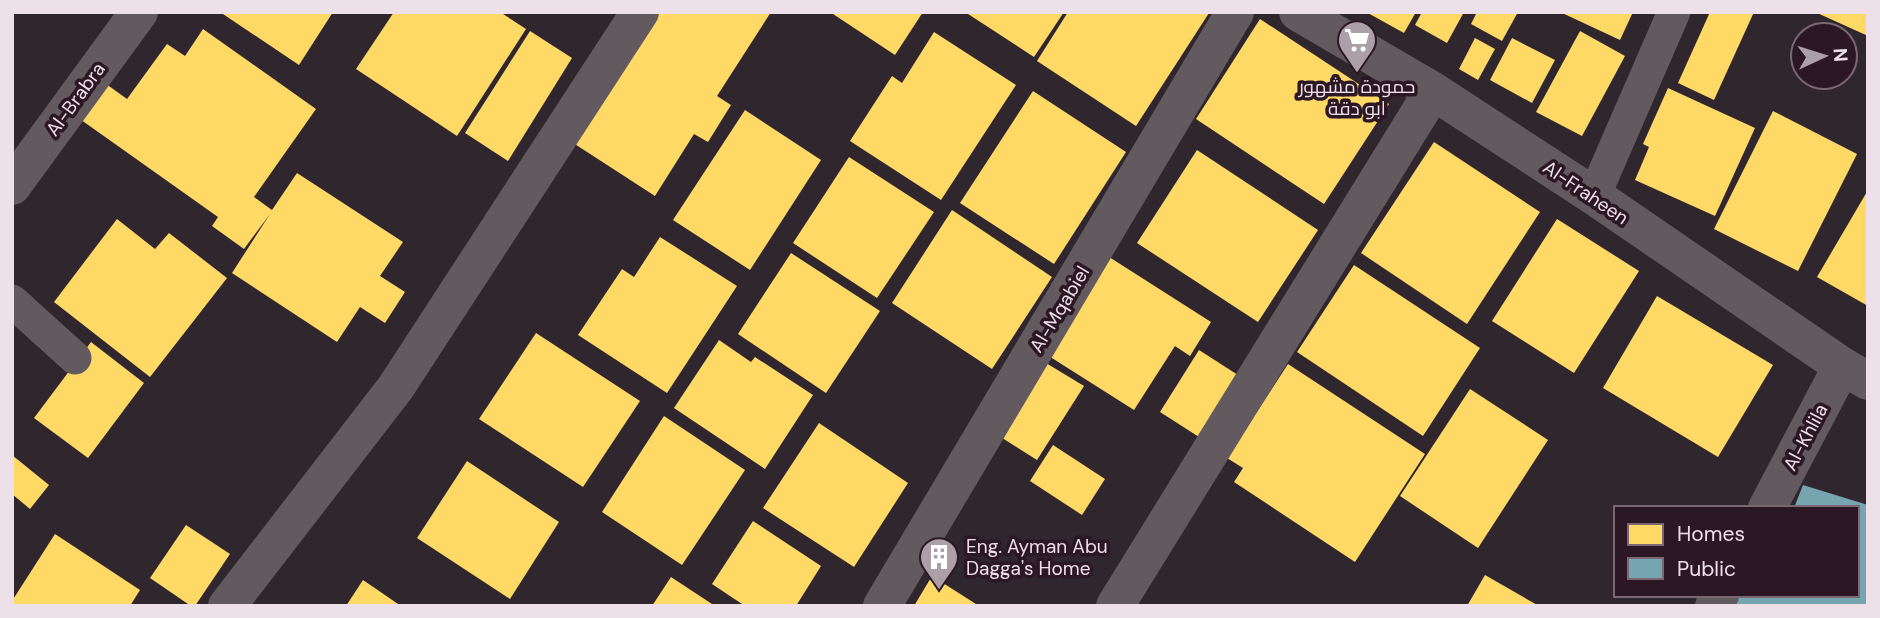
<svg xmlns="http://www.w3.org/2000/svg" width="1880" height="618" viewBox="0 0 1880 618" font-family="'DM Sans',Cairo,sans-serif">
<rect width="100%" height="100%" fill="#30262d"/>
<g fill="#ffd966">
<path d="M220,12H333L299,65Z"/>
<path d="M394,12H500L526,29L457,136L356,69Z"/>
<path d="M648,12H771L717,96L731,105L708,142L694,134L655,196L567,139Z"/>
<path d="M830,12H923L895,55Z"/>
<path d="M965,12H1064L1034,57Z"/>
<path d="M1068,12H1208L1209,13L1136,126L1037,61Z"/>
<path d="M1366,12H1416L1404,33Z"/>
<path d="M1422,12H1464L1447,43L1415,25Z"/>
<path d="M1477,12H1518L1502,41L1471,24Z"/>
<path d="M1560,12H1633L1620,40Z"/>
<path d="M1710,12H1754L1714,100L1678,83Z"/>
<path d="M1815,12H1868V36Z"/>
<path d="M1260,19L1389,104L1324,204L1196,119Z"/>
<path d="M203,29L316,109L254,197L272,210L297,173L403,242L380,276L405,292L385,323L360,307L337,342L232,273L270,214L244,249L212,226L218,217L77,117L102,81L127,99L167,44L185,56Z"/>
<path d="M530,31L572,58L508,161L465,133Z"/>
<path d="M1580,31L1625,56L1582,136L1536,112Z"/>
<path d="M934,32L1016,85L941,200L850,141L892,76L902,83Z"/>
<path d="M1475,38L1495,49L1478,80L1459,69Z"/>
<path d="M1512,38L1555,60L1532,103L1490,80Z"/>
<path d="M1668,88L1755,128L1715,216L1635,180L1649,147L1643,144Z"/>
<path d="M1033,91L1126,152L1054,264L960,203Z"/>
<path d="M745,110L821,160L750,270L673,220Z"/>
<path d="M1773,111L1857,154L1798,271L1714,229Z"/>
<path d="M1434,142L1540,212L1467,324L1361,253Z"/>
<path d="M1197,150L1318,230L1258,322L1137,243Z"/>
<path d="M849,157L934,212L877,298L793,243Z"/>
<path d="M1868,190V306L1817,277Z"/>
<path d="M952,210L1052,277L992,369L892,303Z"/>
<path d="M117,219L155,249L169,233L227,278L150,377L54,302Z"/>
<path d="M1557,219L1639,271L1574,373L1492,321Z"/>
<path d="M660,237L737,286L667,393L578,335L622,269L634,277Z"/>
<path d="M791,253L880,311L826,393L738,334Z"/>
<path d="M1106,255L1211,322L1190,356L1175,346L1134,410L1044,353Z"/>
<path d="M1354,265L1480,348L1423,436L1297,352Z"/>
<path d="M1657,296L1773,365L1718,457L1603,388Z"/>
<path d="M536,333L640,401L583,487L479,419Z"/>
<path d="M719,340L751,362L755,357L813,395L765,469L674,408Z"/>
<path d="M91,342L144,383L88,458L34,418Z"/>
<path d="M1199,350L1238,375L1199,437L1160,412Z"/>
<path d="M1046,363L1084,386L1037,460L999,436Z"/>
<path d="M1288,364L1425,454L1355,562L1234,482L1243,468L1227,458Z"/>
<path d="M1470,389L1548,440L1478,548L1400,496Z"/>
<path d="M664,416L745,470L682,565L602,512Z"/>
<path d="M819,423L908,483L854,567L763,508Z"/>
<path d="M1053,445L1105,479L1082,515L1030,481Z"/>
<path d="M12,455L49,485L30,509L12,494Z"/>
<path d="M467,461L559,522L510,599L417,538Z"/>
<path d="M753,521L821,566L796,606H745L712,584Z"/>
<path d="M186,525L230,554L195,606H191L150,578Z"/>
<path d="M55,534L140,590L130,606H12V601Z"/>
<path d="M1485,575L1539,606H1467Z"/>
<path d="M932,576L979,606H914Z"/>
<path d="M671,577L715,606H652Z"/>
<path d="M363,580L401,606H346Z"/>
</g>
<path fill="#76a5af" d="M1803,485L1868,505V606H1724L1730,595H1857V508H1794Z"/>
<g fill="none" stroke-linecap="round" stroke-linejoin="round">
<g stroke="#635a5f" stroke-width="33">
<path d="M1594,196L1674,12"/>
<path d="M12,301L75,358"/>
</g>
<g stroke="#635a5f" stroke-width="38">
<path d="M1298,12L1433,91L1594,196L1842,366L1868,381"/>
<path d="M12,186L139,12"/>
<path d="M1767,508L1842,366"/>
<path d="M227,606L396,387L640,12"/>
<path d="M882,606L1235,12"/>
<path d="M1115,606L1433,91"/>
<path d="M1714,606L1720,595"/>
</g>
</g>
<defs>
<symbol id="supermarket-pin" viewBox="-11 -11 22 30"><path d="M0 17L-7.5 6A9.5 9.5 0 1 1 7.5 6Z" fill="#ac9fa7" stroke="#2b1824"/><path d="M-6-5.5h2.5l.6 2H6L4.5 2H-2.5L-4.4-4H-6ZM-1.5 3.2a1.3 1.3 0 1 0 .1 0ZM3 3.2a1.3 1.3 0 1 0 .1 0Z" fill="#fff"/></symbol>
<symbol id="building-pin" viewBox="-11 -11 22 30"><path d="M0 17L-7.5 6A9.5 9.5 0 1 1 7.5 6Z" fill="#ac9fa7" stroke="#2b1824"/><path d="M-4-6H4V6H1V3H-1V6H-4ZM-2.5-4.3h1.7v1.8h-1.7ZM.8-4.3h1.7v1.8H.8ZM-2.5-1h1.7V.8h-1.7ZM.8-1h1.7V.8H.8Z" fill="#fff"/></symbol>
</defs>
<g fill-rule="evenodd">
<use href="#supermarket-pin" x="1335" y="18" width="44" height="60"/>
<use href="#building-pin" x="917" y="535" width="44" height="60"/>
</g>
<g text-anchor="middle" stroke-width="7" stroke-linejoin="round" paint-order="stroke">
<g font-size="19" fill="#eee0e8" stroke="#2b1824">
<text x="1357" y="93">حمودة مشهور<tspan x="1357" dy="22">ابو دقة</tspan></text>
<text x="966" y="553" text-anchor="start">Eng. Ayman Abu<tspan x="966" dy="22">Dagga's Home</tspan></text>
</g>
<g font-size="19" fill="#eee0e8" stroke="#2b1824">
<text transform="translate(75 99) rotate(-54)" y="7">Al-Brabra</text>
<text transform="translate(1586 192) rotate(34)" y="7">Al-Fraheen</text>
<text transform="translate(1059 309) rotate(-59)" y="7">Al-Mqabiel</text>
<text transform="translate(1805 437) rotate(-62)" y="7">Al-Khlila</text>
</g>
</g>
<rect width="1880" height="618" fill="none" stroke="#eee0e8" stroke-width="28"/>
<rect x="1614" y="506" width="245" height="91" fill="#2b1824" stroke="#796872" stroke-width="2"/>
<rect x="1628" y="524" width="35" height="21" fill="#ffd966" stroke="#796872" stroke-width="2"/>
<text x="1677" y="541" font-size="21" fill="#eee0e8">Homes</text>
<rect x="1628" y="558" width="35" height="21" fill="#76a5af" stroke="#796872" stroke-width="2"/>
<text x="1677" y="576" font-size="21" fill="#eee0e8">Public</text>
<g transform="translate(1824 56) rotate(86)"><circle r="33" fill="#2b1824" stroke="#796872" stroke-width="2"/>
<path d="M0-5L12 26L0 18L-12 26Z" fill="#ac9fa7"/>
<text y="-10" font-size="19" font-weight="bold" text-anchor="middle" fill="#eee0e8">N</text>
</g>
</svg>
